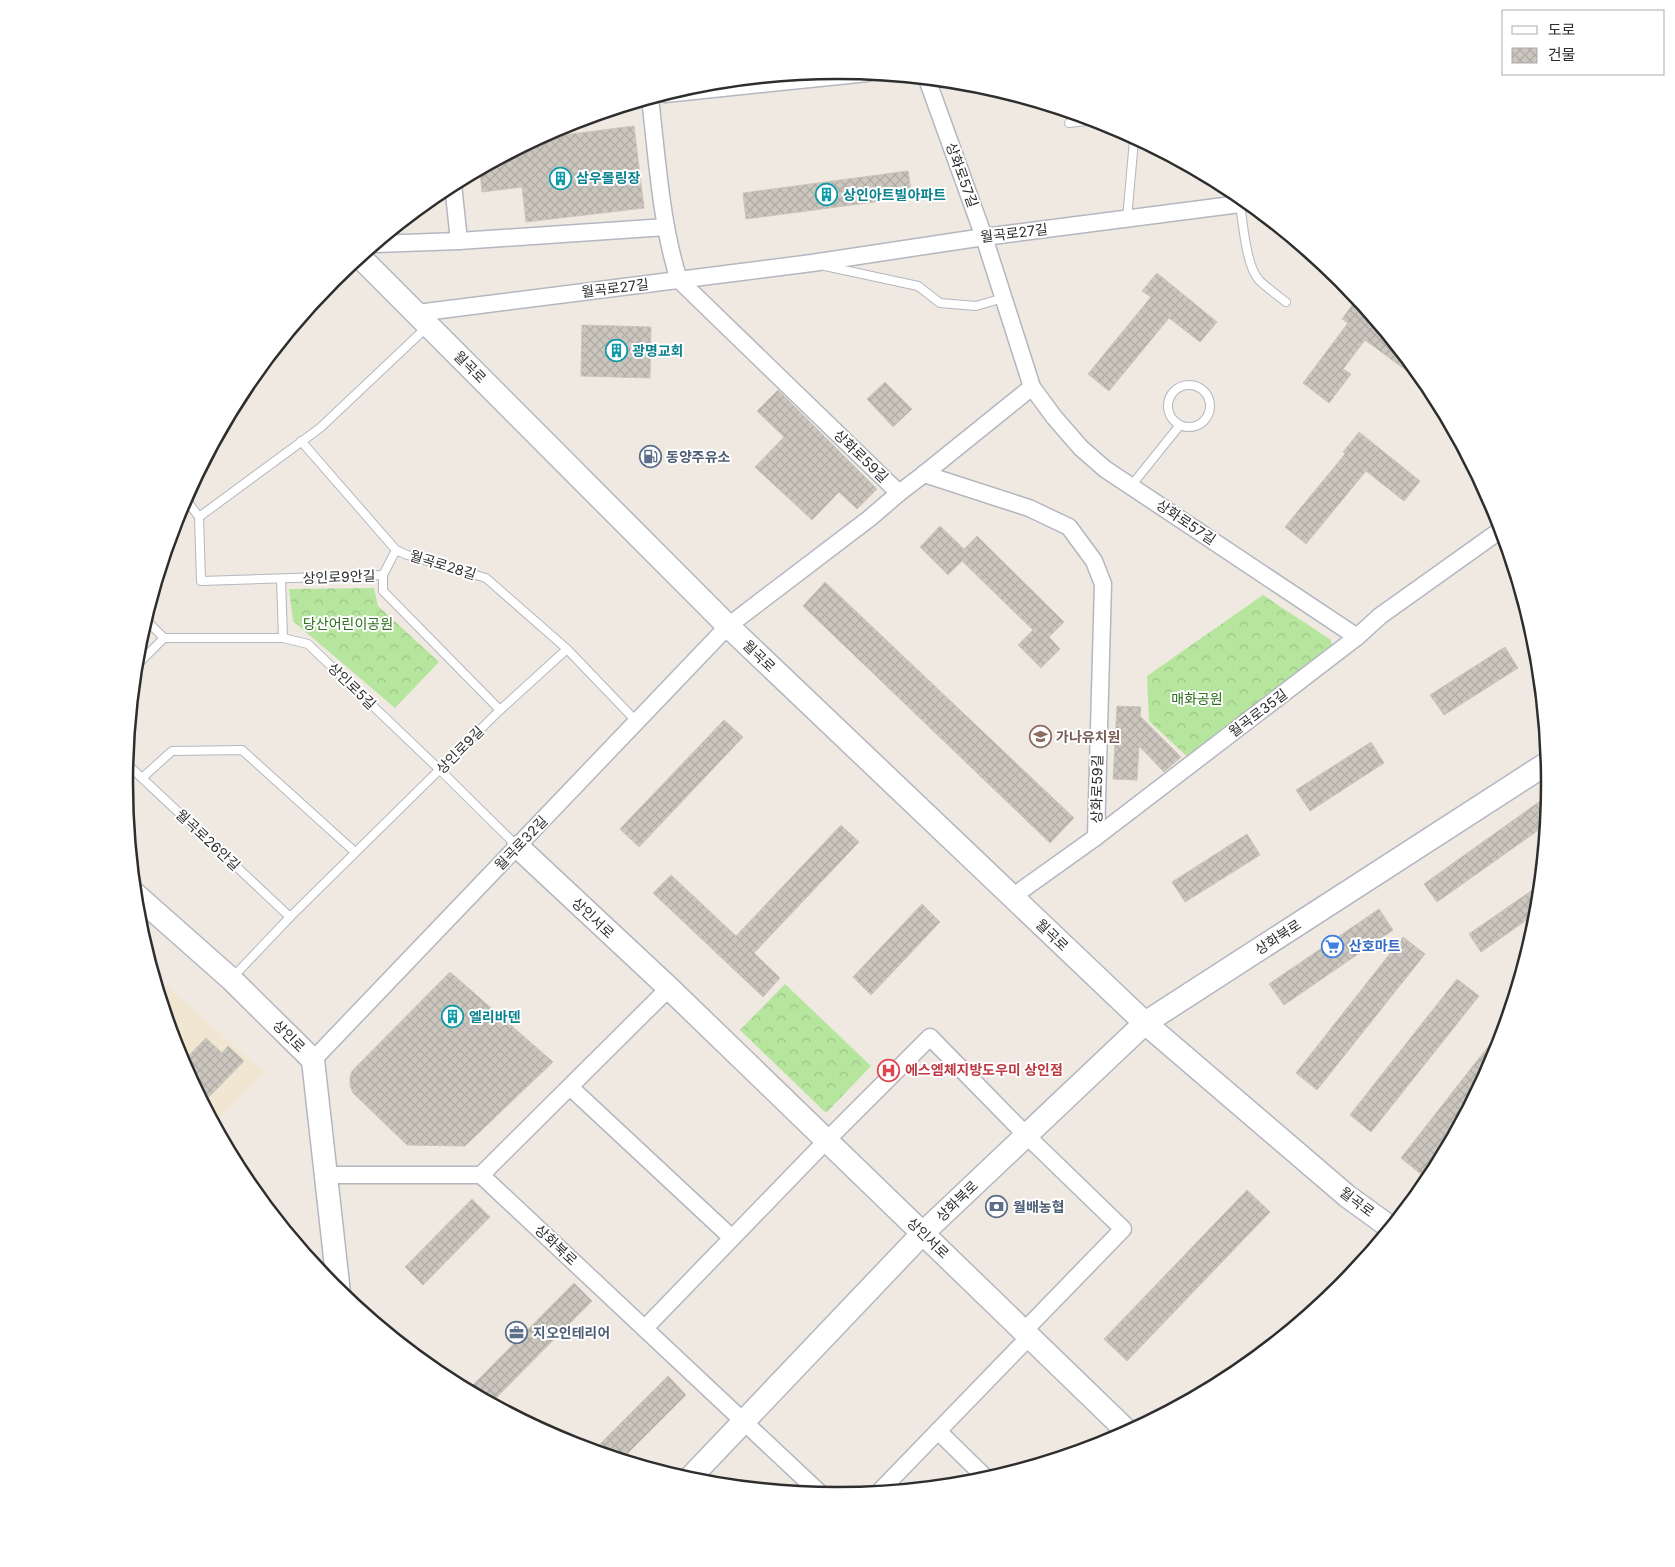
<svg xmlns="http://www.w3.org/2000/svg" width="1675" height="1567" viewBox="0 0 1675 1567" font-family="Inter,'Noto Sans KR',sans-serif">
<defs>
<pattern id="forest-crowns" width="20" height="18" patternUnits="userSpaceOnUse" patternTransform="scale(1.25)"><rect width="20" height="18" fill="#b6e59e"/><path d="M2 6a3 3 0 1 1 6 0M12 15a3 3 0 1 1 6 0" fill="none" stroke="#9dc588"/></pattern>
<pattern id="building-cross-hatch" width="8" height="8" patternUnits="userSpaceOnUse" patternTransform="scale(1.25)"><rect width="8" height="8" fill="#cbc7bf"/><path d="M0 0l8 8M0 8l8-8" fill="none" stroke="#afaba4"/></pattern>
</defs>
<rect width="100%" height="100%" fill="#efe9e1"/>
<path fill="#f0e6d1" d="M153,974L264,1072L214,1123L178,1056Z"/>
<g fill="url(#forest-crowns)">
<path d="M374,588L378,606L439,662L395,708L293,621L289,589Z"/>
<path d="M1263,595L1331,640L1334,656L1194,763L1149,721L1147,676Z"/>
<path d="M785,984L871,1066L826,1113L740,1030Z"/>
</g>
<g fill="url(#building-cross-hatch)" stroke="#cbc5ba">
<path d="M634,126L644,208L526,222L522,187L482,192L480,170L540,138Z"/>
<path d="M908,171L912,197L746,219L743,193Z"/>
<path d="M1157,273L1217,322L1200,342L1169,318L1109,391L1088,374L1151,297L1142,291Z"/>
<path d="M1356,300L1365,307L1421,375L1418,379L1365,340L1343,369L1351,374L1329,403L1303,383L1348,323L1342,319Z"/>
<path d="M582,325L651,327L650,378L581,376Z"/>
<path d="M885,382L912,409L893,427L867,399Z"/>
<path d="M778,390L877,489L857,509L839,492L812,520L755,467L784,437L757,411Z"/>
<path d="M1359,432L1420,481L1404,501L1366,471L1306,544L1285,527L1345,454L1343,452Z"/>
<path d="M940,526L964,549L977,536L1064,622L1049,637L1060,649L1041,668L1018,645L1033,630L962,561L948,575L920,547Z"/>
<path d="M825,582L1074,818L1050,843L803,606Z"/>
<path d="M1505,647L1518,668L1444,715L1430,695Z"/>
<path d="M1117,706L1141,707L1140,716L1181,757L1164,772L1139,746L1137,780L1113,779Z"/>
<path d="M724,720L743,737L639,847L620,829Z"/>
<path d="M1371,742L1384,763L1310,811L1296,790Z"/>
<path d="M1550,794L1547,824L1437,902L1424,884Z"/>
<path d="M841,825L859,842L754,953L780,978L763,997L653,893L671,875L736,936Z"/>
<path d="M1247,834L1260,855L1185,902L1172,882Z"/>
<path d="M1541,884L1538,912L1481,952L1469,934Z"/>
<path d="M922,904L940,922L871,995L853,977Z"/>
<path d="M1379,909L1393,930L1284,1005L1269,984Z"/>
<path d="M1403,937L1425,954L1317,1090L1296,1073Z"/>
<path d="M450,972L553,1062L465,1146L407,1145L353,1093L350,1086V1078L352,1071Z"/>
<path d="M1457,979L1479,996L1371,1132L1350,1115Z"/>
<path d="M1505,1025L1497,1057L1458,1130L1422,1175L1401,1158Z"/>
<path d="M206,1038L222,1053L228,1046L244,1061L203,1103L182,1063Z"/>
<path d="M1247,1190L1270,1212L1127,1361L1104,1339Z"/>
<path d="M472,1199L490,1217L423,1285L405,1267Z"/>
<path d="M574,1283L592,1301L491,1403L467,1391Z"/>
<path d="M668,1376L686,1395L621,1460L593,1451Z"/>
</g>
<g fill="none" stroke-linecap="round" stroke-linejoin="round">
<defs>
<g id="lane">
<path d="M1069,123L1096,120"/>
<path d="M1240,204C1243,223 1246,266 1259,280C1267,288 1277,295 1286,302"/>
<path d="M1127,219L1134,140L1131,135"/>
<path d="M825,266L918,286L940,303L976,306L1003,298"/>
<circle cx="1189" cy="406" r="21"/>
<path d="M301,441L396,550L407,555L486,578L567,649L637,722"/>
<path d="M1131,486L1180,425"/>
<path d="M185,498L199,517L201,581L383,575V591L500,710"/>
<path d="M199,517L320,428L428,326"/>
<path d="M383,575L396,550"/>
<path d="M281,579L283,638"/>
<path d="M145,619L164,638H283L308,644L440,770L516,845"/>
<path d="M136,666L164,638"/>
<path d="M126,763L290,917"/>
<path d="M142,778L172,751L242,750L355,852"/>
<path d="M233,977L290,917L500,710L567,649"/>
</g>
<g id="street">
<path d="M927,79L984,237L1032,387L1054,417L1081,448L1105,469L1357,637"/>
<path d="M665,94L868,73"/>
<path d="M650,98C657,157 661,225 679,280L899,493L924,474L1029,508L1069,527L1094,561L1103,584L1096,837"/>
<path d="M453,184L459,241"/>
<path d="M376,244L459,241L666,227"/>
<path d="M417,313L812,263L984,237L1240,204L1238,194"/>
<path d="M924,474L1032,387"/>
<path d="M1012,897L1096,837L1357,637L1380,616L1502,529"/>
<path d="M313,1060L728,626L870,518L899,493"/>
<path d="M570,1087L732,1238"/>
<path d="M326,1175H481L823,1496"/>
<path d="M481,1175L669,988"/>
<path d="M645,1328L827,1140L930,1037L1026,1135L1123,1229L1024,1331"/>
<path d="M938,1431L988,1480"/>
<path d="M878,1493L1030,1336"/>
</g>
<g id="secondary">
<path d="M360,257L728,626L1145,1023L1347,1196L1391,1228"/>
<path d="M518,847L669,988L1129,1433"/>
<path d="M135,894L231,979L313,1060L339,1293"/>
<path d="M688,1480L923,1233L1145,1023L1549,762"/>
</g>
</defs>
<use href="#lane" stroke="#b4b7c1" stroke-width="10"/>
<use href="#street" stroke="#b4b7c1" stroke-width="19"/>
<use href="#secondary" stroke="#b4b7c1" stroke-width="25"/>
<use href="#lane" stroke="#fff" stroke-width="8"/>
<use href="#street" stroke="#fff" stroke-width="16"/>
<use href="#secondary" stroke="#fff" stroke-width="22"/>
</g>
<defs>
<symbol id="building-ring" viewBox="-11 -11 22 22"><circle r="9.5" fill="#fff" stroke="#0f9aa8" stroke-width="1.5"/><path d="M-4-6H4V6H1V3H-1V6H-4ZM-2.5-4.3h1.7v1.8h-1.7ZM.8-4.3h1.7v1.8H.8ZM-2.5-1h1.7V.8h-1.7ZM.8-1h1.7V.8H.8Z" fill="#0f9aa8"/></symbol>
<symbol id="fuel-ring" viewBox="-11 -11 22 22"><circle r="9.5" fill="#fff" stroke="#5c6f8a" stroke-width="1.5"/><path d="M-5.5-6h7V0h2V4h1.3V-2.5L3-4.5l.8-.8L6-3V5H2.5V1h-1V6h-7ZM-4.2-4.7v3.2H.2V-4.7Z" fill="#5c6f8a"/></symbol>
<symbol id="school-ring" viewBox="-11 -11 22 22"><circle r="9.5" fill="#fff" stroke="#8d6e63" stroke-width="1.5"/><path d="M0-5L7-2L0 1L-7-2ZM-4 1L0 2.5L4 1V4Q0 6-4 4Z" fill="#8d6e63"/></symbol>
<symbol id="supermarket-ring" viewBox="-11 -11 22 22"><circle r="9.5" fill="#fff" stroke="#3f7fe0" stroke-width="1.5"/><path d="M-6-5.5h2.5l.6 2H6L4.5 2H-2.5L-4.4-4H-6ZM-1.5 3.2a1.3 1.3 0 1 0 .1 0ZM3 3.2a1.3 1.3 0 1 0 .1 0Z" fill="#3f7fe0"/></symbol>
<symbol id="hospital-ring" viewBox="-11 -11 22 22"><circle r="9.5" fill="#fff" stroke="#e0444e" stroke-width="1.5"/><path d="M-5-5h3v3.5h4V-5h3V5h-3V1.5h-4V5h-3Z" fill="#e0444e"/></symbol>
<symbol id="bank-ring" viewBox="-11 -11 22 22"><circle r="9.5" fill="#fff" stroke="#5c6f8a" stroke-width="1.5"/><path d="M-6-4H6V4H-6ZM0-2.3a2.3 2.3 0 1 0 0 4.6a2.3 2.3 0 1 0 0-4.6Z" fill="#5c6f8a"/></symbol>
<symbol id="office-ring" viewBox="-11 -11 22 22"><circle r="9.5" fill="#fff" stroke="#5c6f8a" stroke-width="1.5"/><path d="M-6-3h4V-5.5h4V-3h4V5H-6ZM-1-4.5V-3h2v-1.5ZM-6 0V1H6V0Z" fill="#5c6f8a"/></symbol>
</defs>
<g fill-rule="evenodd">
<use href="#building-ring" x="548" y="166" width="25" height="25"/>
<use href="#building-ring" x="814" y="182" width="25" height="25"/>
<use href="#building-ring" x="604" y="338" width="25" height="25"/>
<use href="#fuel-ring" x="638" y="444" width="25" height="25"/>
<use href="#school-ring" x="1028" y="724" width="25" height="25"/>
<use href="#supermarket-ring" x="1320" y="934" width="25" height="25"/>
<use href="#building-ring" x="440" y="1004" width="25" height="25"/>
<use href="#hospital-ring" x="876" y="1058" width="25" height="25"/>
<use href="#bank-ring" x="984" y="1194" width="25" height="25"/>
<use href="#office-ring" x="504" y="1320" width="25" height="25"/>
</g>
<g text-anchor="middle" stroke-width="4" stroke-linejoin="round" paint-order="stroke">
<g font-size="14" fill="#2e2e2e" stroke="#fff">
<text transform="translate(962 175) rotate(70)" y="5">상화로57길</text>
<text transform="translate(1014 233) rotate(-7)" y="5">월곡로27길</text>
<text transform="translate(615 288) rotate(-7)" y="5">월곡로27길</text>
<text transform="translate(470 367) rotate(45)" y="5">월곡로</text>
<text transform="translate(861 456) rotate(44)" y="5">상화로59길</text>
<text transform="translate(1186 522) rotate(34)" y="5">상화로57길</text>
<text transform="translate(443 565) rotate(17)" y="5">월곡로28길</text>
<text transform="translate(339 577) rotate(-2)" y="5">상인로9안길</text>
<text transform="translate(759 656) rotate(44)" y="5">월곡로</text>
<text transform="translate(352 686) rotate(44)" y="5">상인로5길</text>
<text transform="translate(1258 713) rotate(-37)" y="5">월곡로35길</text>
<text transform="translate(460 750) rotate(-45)" y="5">상인로9길</text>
<text transform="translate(1097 789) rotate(-89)" y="5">상화로59길</text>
<text transform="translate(208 840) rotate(43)" y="5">월곡로26안길</text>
<text transform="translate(521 843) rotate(-46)" y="5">월곡로32길</text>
<text transform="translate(593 918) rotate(43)" y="5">상인서로</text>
<text transform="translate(1052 935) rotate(44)" y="5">월곡로</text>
<text transform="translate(1278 937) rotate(-33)" y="5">상화북로</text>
<text transform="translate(289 1036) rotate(45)" y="5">상인로</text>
<text transform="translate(957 1201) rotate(-44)" y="5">상화북로</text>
<text transform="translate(1357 1202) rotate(37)" y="5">월곡로</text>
<text transform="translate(928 1238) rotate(44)" y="5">상인서로</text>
<text transform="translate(556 1245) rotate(43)" y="5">상화북로</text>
</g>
<g font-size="14" font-weight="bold" fill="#0d838f" stroke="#fff" text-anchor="start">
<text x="576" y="183">삼우볼링장</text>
<text x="843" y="200">상인아트빌아파트</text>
<text x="632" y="356">광명교회</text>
<text x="469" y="1022">엘리바덴</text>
</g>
<g font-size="14" font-weight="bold" fill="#4e5e75" stroke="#fff" text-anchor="start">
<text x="666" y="462">동양주유소</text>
<text x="1013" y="1212">월배농협</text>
<text x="533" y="1338">지오인테리어</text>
</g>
<g font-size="14" fill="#2c6e1b" stroke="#fff">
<text x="348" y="629">당산어린이공원</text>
<text x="1197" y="704">매화공원</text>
</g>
<g font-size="14" font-weight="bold" fill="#785e54" stroke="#fff" text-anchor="start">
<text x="1056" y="742">가나유치원</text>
</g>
<g font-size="14" font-weight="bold" fill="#366cbe" stroke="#fff" text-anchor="start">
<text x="1349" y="951">산호마트</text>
</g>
<g font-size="14" font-weight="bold" fill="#be3a42" stroke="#fff" text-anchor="start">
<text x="905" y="1075">에스엠체지방도우미 상인점</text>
</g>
</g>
<path d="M0 0H1675V1567H0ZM133 783a704 704 0 1 1 1408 0a704 704 0 1 1-1408 0Z" fill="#fff" fill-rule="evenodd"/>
<path fill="none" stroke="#2e2e2e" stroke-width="2.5" d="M133 783a704 704 0 1 1 1408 0a704 704 0 1 1-1408 0Z"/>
<rect x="1502" y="10" width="162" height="65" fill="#ffffff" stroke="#ababab"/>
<rect x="1512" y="26" width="25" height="8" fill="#ffffff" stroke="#ababab"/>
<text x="1548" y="35" font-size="15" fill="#2e2e2e">도로</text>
<rect x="1512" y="48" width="25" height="15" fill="url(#building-cross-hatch)" stroke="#ababab"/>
<text x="1548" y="60" font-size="15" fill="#2e2e2e">건물</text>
</svg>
